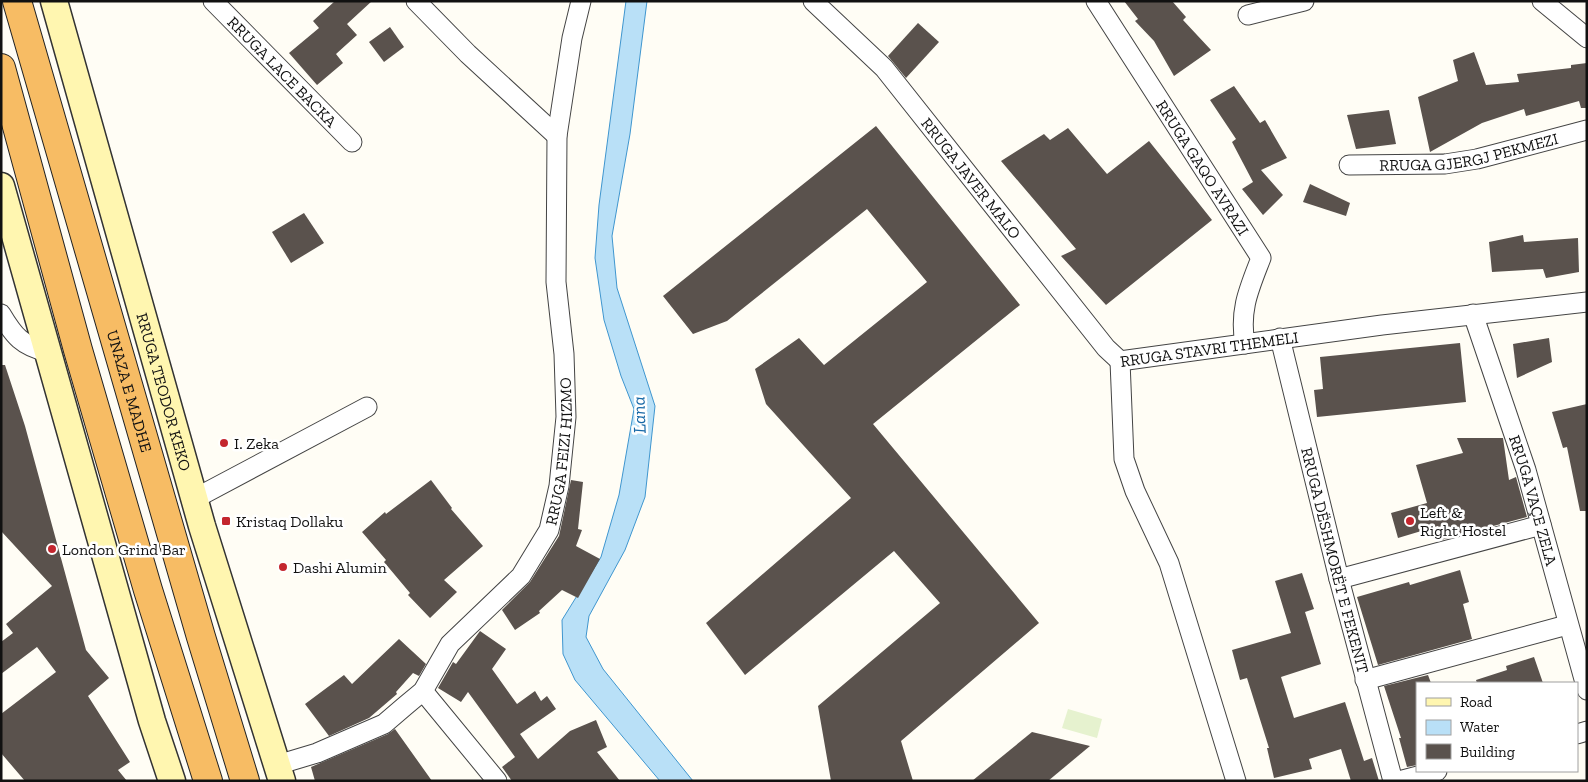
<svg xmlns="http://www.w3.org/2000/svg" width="1588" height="782" viewBox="0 0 1588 782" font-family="'Zilla Slab',serif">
<rect width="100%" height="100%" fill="#fffdf5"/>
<path fill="#e6f2cf" d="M1068,709L1102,719L1097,738L1062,728Z"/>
<path fill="#b9e0f7" stroke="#3f96cf" d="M626,1H647L630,134L612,236L617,288L655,406L645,497L625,550L589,616L586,637L603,669L693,781H660L575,680L563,654L562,620L601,557L619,495L634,409L621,376L604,320L595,258L599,205Z"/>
<g fill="#5a524d">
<path d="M335,1H372L347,24L357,35L336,54L343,63L317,85L289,53L319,28L313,21Z"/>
<path d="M1124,1H1172L1186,17L1183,20L1211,50L1174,76L1154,41L1135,21L1138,19Z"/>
<path d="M918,23L939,42L906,78L888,56Z"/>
<path d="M390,27L404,47L384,62L369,42Z"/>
<path d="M1474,52L1486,85L1519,82L1517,74L1571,68V65L1587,63V108H1581L1579,101L1526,116L1524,109L1482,123L1430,152L1418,97L1458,81L1453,60Z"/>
<path d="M1234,86L1260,123L1265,120L1287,158L1261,170L1283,195L1263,215L1242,189L1253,182L1232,142L1236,139L1210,100Z"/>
<path d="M1389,110L1396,144L1356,149L1347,115Z"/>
<path d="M876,126L1020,305L873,424L1039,623L901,741L913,781H831L818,706L940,603L894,551L745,675L706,623L851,498L766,404L755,369L799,338L824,365L927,282L867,209L727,321L693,334L663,296Z"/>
<path d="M1068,128L1107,174L1149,141L1212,220L1106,305L1061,256L1076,249L1001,161L1044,134L1050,140Z"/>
<path d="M1310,184L1350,203L1346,216L1303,202Z"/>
<path d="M304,213L324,243L291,263L272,232Z"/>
<path d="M1523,235L1524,242L1578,238L1579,272L1546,278L1543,269L1492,272L1489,242Z"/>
<path d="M1549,338L1552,362L1517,378L1513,344Z"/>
<path d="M1460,343L1466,402L1317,417L1314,390L1323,389L1320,357Z"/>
<path d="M1,365H5L25,426L86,650L109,678L88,696L130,762L118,770L127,781H25L1,753V714L56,672L37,647L1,674V642L13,633L6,624L52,586L1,531Z"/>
<path d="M1587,404V511H1580L1567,447L1563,448L1552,412Z"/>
<path d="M1457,438H1503L1509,480L1516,477L1527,517L1441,540L1438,526L1398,538L1391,513L1427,503L1416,465L1463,453Z"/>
<path d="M431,480L452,508L451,509L483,546L444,580L457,592L430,618L408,595L410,593L384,562L386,560L362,532L385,512L386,514Z"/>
<path d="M571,480L583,482L578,529L582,530L576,546L600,559L578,598L562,590L539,611L540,613L515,630L502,610L530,582L559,536Z"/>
<path d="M1460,570L1469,602L1463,604L1472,639L1378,665L1357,597L1409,582L1410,585Z"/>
<path d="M1302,573L1314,609L1305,612L1321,664L1281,677L1294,718L1345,702L1364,761L1372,758L1379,781H1351L1341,749L1309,759L1312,769L1274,778L1267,748H1269L1247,678L1240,680L1232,650L1291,633L1275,581Z"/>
<path d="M480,631L506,649L492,669L517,704L535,691L541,701L547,696L556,709L520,734L538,759L570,731L596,720L607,747L597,752L620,781H512L502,767L515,757L468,692L461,702L438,688L453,662L456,664Z"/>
<path d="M399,639L426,664L419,676L413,673L396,692L397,694L369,718L329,736L305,704L344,675L352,684Z"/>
<path d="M1534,657L1543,683H1477L1476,680L1507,670L1506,666Z"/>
<path d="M1428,675L1431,683H1417V765L1407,767L1399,738H1401L1384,686Z"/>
<path d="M395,729L432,781H315L311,767L388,734Z"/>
<path d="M1032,732L1090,746L1048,781H972Z"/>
</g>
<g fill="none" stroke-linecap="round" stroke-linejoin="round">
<defs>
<g id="minor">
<path id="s1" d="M213,1L352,142"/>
<path d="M416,1L468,54L557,136"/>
<path id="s2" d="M813,1L884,68L1106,348L1120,361"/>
<path id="s3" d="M1096,1L1261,258C1249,289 1239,310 1245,344"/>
<path d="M1542,1L1587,38"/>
<path d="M1248,15L1304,1"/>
<path id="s4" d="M1349,165L1445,164L1477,159L1587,130"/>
<path d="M1,314C14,336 22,346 48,352"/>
<path id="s5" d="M1473,314L1526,470L1587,690"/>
<path id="s6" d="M1280,338L1339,579L1393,781"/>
<path id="s7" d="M1120,361L1382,325L1587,302"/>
<path d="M1120,361L1124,459L1135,491L1169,563L1236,781"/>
<path d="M194,499L367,407"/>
<path d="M1339,579L1541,525"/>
<path d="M1365,680L1567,625"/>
<path d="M423,691L497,781"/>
<path d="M1577,734L1587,731"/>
<path id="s8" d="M277,765L317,753L384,724L405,706L423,691L450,644L521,576L549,530L559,486L566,417L564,354L556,282L557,136L572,38L581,1"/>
<path d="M1399,781L1437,771"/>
</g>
<g id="secondary">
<path id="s9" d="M54,1L202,526L282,781"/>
<path d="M1,186L152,721L172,781"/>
</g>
<g id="trunk">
<path id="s10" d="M17,1L201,637L245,781"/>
<path d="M1,68L78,350L148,590L208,781"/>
</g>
</defs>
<use href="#minor" stroke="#444" stroke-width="21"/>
<use href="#secondary" stroke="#333" stroke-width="29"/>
<use href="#trunk" stroke="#222" stroke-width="30"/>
<use href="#minor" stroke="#fff" stroke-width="19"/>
<use href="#secondary" stroke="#fff6b0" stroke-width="26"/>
<use href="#trunk" stroke="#f7bc64" stroke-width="28"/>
</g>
<g fill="#c4262e" stroke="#fff" stroke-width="2">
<circle cx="224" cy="443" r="5"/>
<rect x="221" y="516" width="10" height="10" rx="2.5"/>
<circle cx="1410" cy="521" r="5"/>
<circle cx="52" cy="549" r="5"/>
<circle cx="283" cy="567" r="5"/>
</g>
<g text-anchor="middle" stroke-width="5" stroke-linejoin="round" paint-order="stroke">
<g font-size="16" fill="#111" stroke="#fff">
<text dy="6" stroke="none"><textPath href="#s1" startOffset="99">RRUGA LACE BACKA</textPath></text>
<text dy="6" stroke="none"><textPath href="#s4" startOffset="121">RRUGA GJERGJ PEKMEZI</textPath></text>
<text dy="6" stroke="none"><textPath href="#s3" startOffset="198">RRUGA GAQO AVRAZI</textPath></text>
<text dy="6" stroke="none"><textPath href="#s2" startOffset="238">RRUGA JAVER MALO</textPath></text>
<text dy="6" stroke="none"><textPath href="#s7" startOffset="90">RRUGA STAVRI THEMELI</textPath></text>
<text dy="6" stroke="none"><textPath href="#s10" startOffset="406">UNAZA E MADHE</textPath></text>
<text dy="6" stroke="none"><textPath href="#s9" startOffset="406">RRUGA TEODOR KEKO</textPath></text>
<text dy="6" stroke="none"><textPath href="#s8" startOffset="452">RRUGA FEIZI HIZMO</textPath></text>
<text dy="6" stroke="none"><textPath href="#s5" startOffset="196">RRUGA VAÇE ZELA</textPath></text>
<text dy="6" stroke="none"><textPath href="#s6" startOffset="229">RRUGA DËSHMORËT E FEKENIT</textPath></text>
</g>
<g font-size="16" fill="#111" stroke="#fff" text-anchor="start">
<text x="234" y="449">I. Zeka</text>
<text x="1420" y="518">Left &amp;<tspan x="1420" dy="18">Right Hostel</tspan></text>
<text x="236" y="527">Kristaq Dollaku</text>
<text x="62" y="555">London Grind Bar</text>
<text x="293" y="573">Dashi Alumin</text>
</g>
<g font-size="18" font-style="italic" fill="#1768a6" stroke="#fff">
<text transform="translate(639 415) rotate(-92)" y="6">Lana</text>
</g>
</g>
<rect width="1588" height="782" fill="none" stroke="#111111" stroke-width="5"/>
<rect x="1416" y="682" width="162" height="90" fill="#ffffff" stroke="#a0a0a0"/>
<rect x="1426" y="698" width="25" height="8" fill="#fff6b0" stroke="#a0a0a0"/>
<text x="1460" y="707" font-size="15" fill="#111111">Road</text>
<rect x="1426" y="720" width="25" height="15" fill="#b9e0f7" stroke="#a0a0a0"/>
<text x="1460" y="732" font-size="15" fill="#111111">Water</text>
<rect x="1426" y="744" width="25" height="15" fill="#5a524d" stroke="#a0a0a0"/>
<text x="1460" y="757" font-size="15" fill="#111111">Building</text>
</svg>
